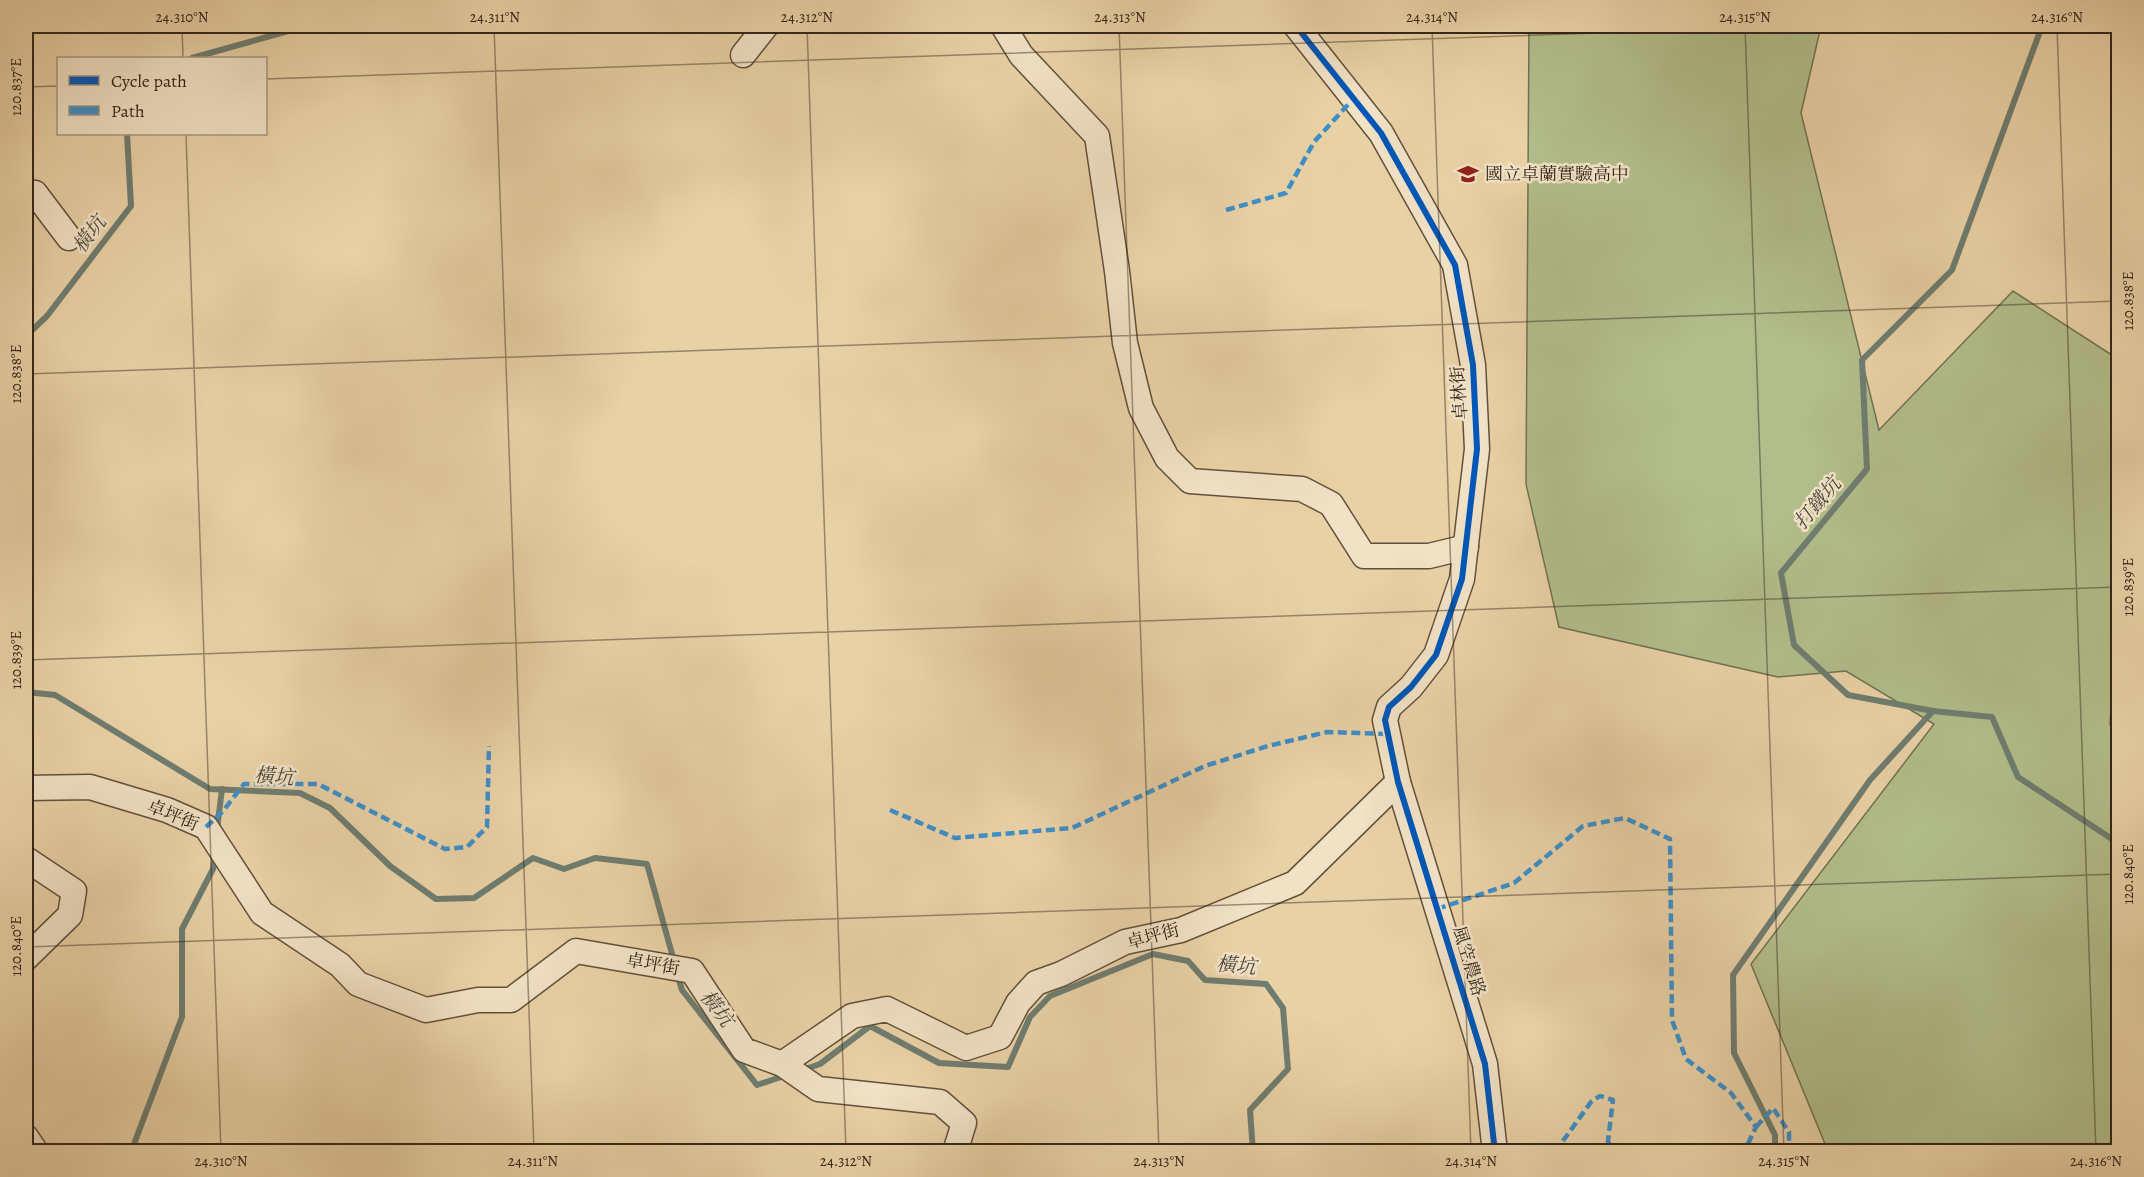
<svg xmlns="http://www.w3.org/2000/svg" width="2144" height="1177" viewBox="0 0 2144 1177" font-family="Alegreya,'Noto Serif TC',serif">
<rect width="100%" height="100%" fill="#e9d1a6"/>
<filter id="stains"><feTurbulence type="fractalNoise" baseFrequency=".00333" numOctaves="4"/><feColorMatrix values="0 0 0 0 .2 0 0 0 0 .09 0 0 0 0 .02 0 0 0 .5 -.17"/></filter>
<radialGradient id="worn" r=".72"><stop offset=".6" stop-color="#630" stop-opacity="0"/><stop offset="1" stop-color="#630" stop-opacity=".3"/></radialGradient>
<path fill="#b1bd8a" stroke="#727252" stroke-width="1.5" d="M1529,26H1821L1801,113L1879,430L2013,291L2118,359V595L2110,724L2118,759V1151H1828L1751,964L1934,724L1846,671L1778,677L1559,627L1526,484Z"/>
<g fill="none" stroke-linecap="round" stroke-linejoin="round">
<g stroke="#6f7d70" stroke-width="6">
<path d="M2042,26L1952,270L1862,360L1867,469L1781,573L1794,645L1848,695L1933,711L1992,717L2018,777L2118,843"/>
<path d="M192,58L306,26"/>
<path d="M26,336L47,316L131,206L127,134"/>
<path d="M26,692L55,695L210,789L300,793L330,808L390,866L436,899L474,898L533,858L564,869L595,858L647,864L674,961"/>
<path d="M217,829L222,789"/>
<path d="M677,974L682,990L757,1085L787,1075"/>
<path d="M802,1070L820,1064L870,1026L939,1063L1008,1067L1030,1017L1050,996L1153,954L1188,961L1205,980L1266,984L1283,1008L1288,1069L1250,1110L1253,1152"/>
<path d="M131,1152L182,1017V929L213,869L215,854"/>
<path d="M1775,1152V1135L1734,1053L1733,975L1870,780L1933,711"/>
</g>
<defs>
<g id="minor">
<path d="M1006,26L1005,29L1021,55L1097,136L1117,271L1125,343L1141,408L1167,458L1190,481L1302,489L1331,504L1364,556H1429L1466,547"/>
<path d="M1296,26L1381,133L1455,265L1473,365L1477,449L1462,579L1436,655L1411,687L1389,707L1385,720L1398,782L1485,1064L1495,1152"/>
<path d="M743,55L766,26"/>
<path d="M26,192L35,193L69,238"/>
<path d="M26,788L90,787L167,810L206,827L262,913L340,965L358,984L426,1010L478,1000H511L576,951L692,971L744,1050L782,1064L852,1016L887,1009L966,1048L1000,1037L1018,1003L1036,983L1061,974L1125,942L1181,930L1295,883L1398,782"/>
<path d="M26,859L74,891L70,915L26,958"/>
<path d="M782,1064L818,1089L940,1102L964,1123L955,1152"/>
<path d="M26,1137L36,1152"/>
</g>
</defs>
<use href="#minor" stroke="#61513c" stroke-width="27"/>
<use href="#minor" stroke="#f1e1c5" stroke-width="24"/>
<g stroke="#3d8fc9" stroke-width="4.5" stroke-dasharray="9 4.5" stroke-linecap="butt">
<path d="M1226,210L1286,193L1314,142L1354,98"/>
<path d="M890,810L955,838L1072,828L1205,766L1268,746L1327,732L1388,734"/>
<path d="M206,827L223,811L244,784H318L445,849L467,847L487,827L489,746"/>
<path d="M1437,909L1514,883L1583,826L1625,818L1670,839L1672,1020L1686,1059L1731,1093L1756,1127L1744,1152"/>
<path d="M1756,1127L1773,1108L1789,1132V1152"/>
<path d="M1555,1152L1591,1102L1600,1096L1613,1100L1608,1141L1612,1152"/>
<path d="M1680,1152H1685"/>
</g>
<defs>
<path id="cycleway" d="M1296,26L1381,133L1455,265L1473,365L1477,449L1462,579L1436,655L1411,687L1389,707L1385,720L1398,782L1485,1064L1495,1152"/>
</defs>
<use href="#cycleway" stroke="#f1e1c5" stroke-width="10"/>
<use href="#cycleway" stroke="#0057b8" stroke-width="6"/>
</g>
<path fill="none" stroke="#342619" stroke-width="1.5" stroke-opacity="0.45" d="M182,26L183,58M494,26L534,1152M807,26L846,1152M1119,26L1159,1152M1432,26L1471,1152M1745,26L1784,1152M2057,26L2096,1152M266,79L1799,26M26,87L58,86M186,134L221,1152M26,374L2118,301M26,660L2118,587M26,947L2118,874"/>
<defs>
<symbol id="school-bare" viewBox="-9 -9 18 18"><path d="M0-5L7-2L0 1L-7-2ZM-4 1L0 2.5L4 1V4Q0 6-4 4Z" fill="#8f2418" stroke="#f1e1c5" stroke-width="2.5" paint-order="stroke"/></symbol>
</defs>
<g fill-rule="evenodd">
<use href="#school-bare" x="1453" y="159" width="30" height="30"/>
</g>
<g text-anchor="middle" stroke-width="5" stroke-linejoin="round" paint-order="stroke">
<g font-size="18" fill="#342619" stroke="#f1e1c5" text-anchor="start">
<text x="1485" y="180">國立卓蘭實驗高中</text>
</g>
<g font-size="18" fill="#342619" stroke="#f1e1c5">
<text transform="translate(1459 393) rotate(-94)" y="6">卓林街</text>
<text transform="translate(173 815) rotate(22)" y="6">卓坪街</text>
<text transform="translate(1153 936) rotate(-15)" y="6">卓坪街</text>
<text transform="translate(1469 961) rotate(73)" y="6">風空農路</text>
<text transform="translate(653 964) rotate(10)" y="6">卓坪街</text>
</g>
<g font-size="20" font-style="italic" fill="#4d4a3d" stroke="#f1e1c5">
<text transform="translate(89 234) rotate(-53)" y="7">橫坑</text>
<text transform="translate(1817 503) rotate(-50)" y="7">打鐵坑</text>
<text transform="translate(274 776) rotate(4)" y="7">橫坑</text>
<text transform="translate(1236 965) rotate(5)" y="7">橫坑</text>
<text transform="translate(717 1008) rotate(52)" y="7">橫坑</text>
</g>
</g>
<rect width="2144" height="1177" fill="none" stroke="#e9d1a6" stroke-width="66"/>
<rect x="57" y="57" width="210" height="78" fill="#f1e1c5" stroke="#a59680" stroke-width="1.5"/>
<rect x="69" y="76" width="30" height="9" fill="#0057b8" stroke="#a59680" stroke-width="1.5"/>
<text x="111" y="87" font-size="18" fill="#342619">Cycle path</text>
<rect x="69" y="106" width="30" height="9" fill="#3d8fc9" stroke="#a59680" stroke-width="1.5"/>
<text x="111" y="117" font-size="18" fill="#342619">Path</text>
<rect x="33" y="33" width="2078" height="1111" fill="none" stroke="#342619" stroke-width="2"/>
<g font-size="15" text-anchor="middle" fill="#342619">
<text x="182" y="22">24.310°N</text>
<text x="495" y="22">24.311°N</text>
<text x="807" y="22">24.312°N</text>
<text x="1120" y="22">24.313°N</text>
<text x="1432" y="22">24.314°N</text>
<text x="1745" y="22">24.315°N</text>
<text x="2057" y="22">24.316°N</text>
<text transform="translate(16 87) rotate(-90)" y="5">120.837°E</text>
<text transform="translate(2128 301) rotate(-90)" y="5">120.838°E</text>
<text transform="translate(16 374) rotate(-90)" y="5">120.838°E</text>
<text transform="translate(2128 587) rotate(-90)" y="5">120.839°E</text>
<text transform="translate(16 660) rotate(-90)" y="5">120.839°E</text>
<text transform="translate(2128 874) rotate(-90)" y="5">120.840°E</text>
<text transform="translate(16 946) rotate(-90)" y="5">120.840°E</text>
<text x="221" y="1166">24.310°N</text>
<text x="533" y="1166">24.311°N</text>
<text x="846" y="1166">24.312°N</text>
<text x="1159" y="1166">24.313°N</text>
<text x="1471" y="1166">24.314°N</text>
<text x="1784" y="1166">24.315°N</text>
<text x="2096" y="1166">24.316°N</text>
</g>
<rect width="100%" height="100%" filter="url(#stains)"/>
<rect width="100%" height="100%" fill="url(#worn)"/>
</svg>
